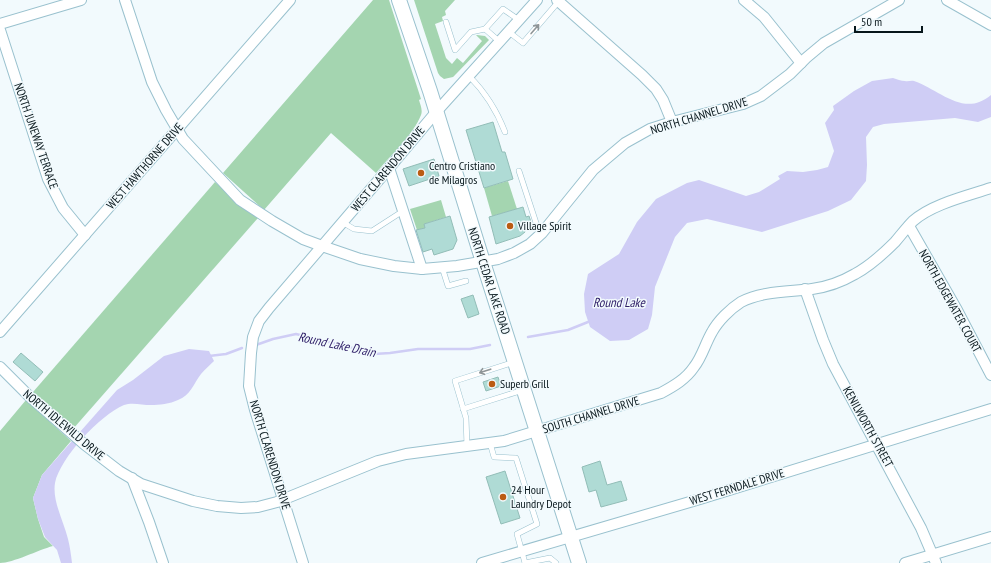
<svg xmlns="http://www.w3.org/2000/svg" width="991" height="563" viewBox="0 0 991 563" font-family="'PT Sans Narrow',sans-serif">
<rect width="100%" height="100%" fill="#f2fafd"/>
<g fill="#a4d5b0">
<path d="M373,0H389L421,99L419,100C420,104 423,110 421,115C414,134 389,157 376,173L331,133L264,210L223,173Z"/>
<path d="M414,0H455L445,11L446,15L442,17L443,21L435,24L446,58L452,64L457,58L463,63L482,41L476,35H477L485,36L489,40L456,74L453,77L444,79L440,76L438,73Z"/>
<path d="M508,181L517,209L492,216L484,188Z"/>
<path d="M215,182L258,218L73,429L33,392Z"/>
<path d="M441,200L446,217L424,224L425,228L417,230L410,209Z"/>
<path d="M26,400L71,441L42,475L33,498L38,519L44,537L53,546C38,550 13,563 0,563V431Z"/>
</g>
<g fill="#cfcdf5">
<path d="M893,78C897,79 901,81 905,81C908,82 911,80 914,81C940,90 964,118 991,95V117L978,122L955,118L884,124L873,127L866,137L867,165L866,181L851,200L828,211L762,232L707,219L687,223L675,237L655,287L652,315L648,329L629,340L610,341L590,327L585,312L584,294L588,274L619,254L637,222L656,199L687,183L699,180L746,196L759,192L780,179L778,176L787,171L803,172L817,170L828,167L834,151L825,123L834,110L833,106L854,91L872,81Z"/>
<path d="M189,349L209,351L214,361C210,365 205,369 201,374C194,383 190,396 178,400C170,404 159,405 151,405C142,405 132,402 124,405C100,415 60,458 55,483C52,501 64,522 68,539C70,547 71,555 72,563H61L57,550L45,537L38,519L33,498L42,475L117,390L133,380L164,356Z"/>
</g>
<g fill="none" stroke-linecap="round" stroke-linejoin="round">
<g stroke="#cfcdf5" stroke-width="2.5">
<path d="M528,337L568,330L588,322"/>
<path d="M256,345L273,339L296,334L357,349L374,354L390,353L418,349H470L490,345"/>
<path d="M209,356L226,354L242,348"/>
</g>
</g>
<g fill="#afdbd5" stroke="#92bdb7">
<path d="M493,122L502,152H505L513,179L484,188L466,130Z"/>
<path d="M434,159L439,176L409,186L403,169Z"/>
<path d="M523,207L526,217L529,216L532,225L524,228L525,232L520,236L496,244L489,217Z"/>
<path d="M450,216L457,240L453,249L434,255L432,249L423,252L416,230L425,228L424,224Z"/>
<path d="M473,295L479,314L468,318L461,299Z"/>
<path d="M21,353L43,372L35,381L13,362Z"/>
<path d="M498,377L501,386L486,391L483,382Z"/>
<path d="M600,461L607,485L621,481L627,500L601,507L596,490L589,492L582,467Z"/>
<path d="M505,471L520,518L501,524L486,477Z"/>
</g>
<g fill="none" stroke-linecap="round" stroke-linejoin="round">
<defs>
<g id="lane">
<path d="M446,22L455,50L471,32L485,29L503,9L519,20"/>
<path d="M485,29L500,42"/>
<path d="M509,32L523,43L559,1"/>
<path d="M469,76C485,92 497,111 505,132"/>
<path d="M519,171L540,235"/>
<path d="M342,222L354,229L372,231L403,211"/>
<path d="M442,267L448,286L466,281"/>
<path d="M463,409L523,390"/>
<path d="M490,443L494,457L516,458L537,524L517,534L525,563"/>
<path d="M467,446L466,418L455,381L514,362"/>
<path d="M525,563L550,558L556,563"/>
</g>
<g id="street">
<path d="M125,0L152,82L166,110L183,139L240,200L272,221L303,239L322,246L360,259L394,266L422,269L457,266L498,259L514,253L530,244L542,233L593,170L625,143L650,129L672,122L743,104L761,96L790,74L806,58L824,43L899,0"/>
<path d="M557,0L642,75L656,89L663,100L672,122"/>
<path d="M744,0L764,17L801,63"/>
<path d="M947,0L991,25"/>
<path d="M0,24L81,0"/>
<path d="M0,30L48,179L63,208L85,235"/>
<path d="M389,168L422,269"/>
<path d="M909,226L957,310L991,375"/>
<path d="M805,289L823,340L833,364L921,528L936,563"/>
<path d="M0,332L290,0"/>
<path d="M0,367L30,397L84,444L119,471L141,484L193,501L217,506L241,508L258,507L277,502L378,461L406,454L504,441L661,393C674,386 686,379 694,367C702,357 705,344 712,332C718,321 730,309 741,302C762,291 789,292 812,289C827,287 843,281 855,274C870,266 883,254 895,242C901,235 907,227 913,221C932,204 967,196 991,188"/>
<path d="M132,478L149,522L163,563"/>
<path d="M303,563L255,410L249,386L251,353L253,337L259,321L269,308L389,168L437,111L537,0"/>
<path d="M482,563L700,499L991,409"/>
<path d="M905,563L991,537"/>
</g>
<path id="secondary" d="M399,0L430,91L483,262L579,563"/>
</defs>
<use href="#lane" stroke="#99c1ce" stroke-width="6"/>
<use href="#street" stroke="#99c1ce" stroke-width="12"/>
<use href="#secondary" stroke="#99c1ce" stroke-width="16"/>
<use href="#lane" stroke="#fff" stroke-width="5"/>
<use href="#street" stroke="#fff" stroke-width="10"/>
<use href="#secondary" stroke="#fff" stroke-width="14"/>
</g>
<defs><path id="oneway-shaft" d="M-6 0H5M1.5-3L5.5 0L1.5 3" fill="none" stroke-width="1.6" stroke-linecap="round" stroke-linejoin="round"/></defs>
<g stroke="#8f9698">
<use href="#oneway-shaft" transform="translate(535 29) rotate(-49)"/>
<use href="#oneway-shaft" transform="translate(485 371) rotate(162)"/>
</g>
<g fill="#bb5c12" stroke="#f2fafd" stroke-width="1.5">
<circle cx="421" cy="173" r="4"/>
<circle cx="510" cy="226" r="4"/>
<circle cx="492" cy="384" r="4"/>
<circle cx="503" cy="497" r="4"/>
</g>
<g text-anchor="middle" stroke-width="3" stroke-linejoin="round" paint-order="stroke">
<g font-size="12" fill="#07161b" stroke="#f2fafd">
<text transform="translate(699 116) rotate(-17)" y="4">NORTH CHANNEL DRIVE</text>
<text transform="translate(36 136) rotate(71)" y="4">NORTH JUNEWAY TERRACE</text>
<text transform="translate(145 166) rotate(-49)" y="4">WEST HAWTHORNE DRIVE</text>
<text transform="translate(388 169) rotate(-50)" y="4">WEST CLARENDON DRIVE</text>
<text transform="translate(489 281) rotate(72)" y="4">NORTH CEDAR LAKE ROAD</text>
<text transform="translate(950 301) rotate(61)" y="4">NORTH EDGEWATER COURT</text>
<text transform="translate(591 415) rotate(-17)" y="4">SOUTH CHANNEL DRIVE</text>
<text transform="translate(64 425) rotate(40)" y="4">NORTH IDLEWILD DRIVE</text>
<text transform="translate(868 427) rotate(61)" y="4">KENILWORTH STREET</text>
<text transform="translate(270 455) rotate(73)" y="4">NORTH CLARENDON DRIVE</text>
<text transform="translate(737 487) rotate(-17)" y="4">WEST FERNDALE DRIVE</text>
</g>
<g font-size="12" fill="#07161b" stroke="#f2fafd" text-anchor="start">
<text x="429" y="170">Centro Cristiano<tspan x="429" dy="14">de Milagros</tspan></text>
<text x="518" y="230">Village Spirit</text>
<text x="500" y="388">Superb Grill</text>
<text x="511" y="494">24 Hour<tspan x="511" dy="14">Laundry Depot</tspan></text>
</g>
<g font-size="13" font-style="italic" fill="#302069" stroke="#f2fafd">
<text x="619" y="307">Round Lake</text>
<text transform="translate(337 344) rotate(12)" y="5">Round Lake Drain</text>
</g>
</g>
<path d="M855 26v6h67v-6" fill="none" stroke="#07161b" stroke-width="2"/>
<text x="861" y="26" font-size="12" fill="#07161b" stroke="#f2fafd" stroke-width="3" paint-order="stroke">50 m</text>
</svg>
